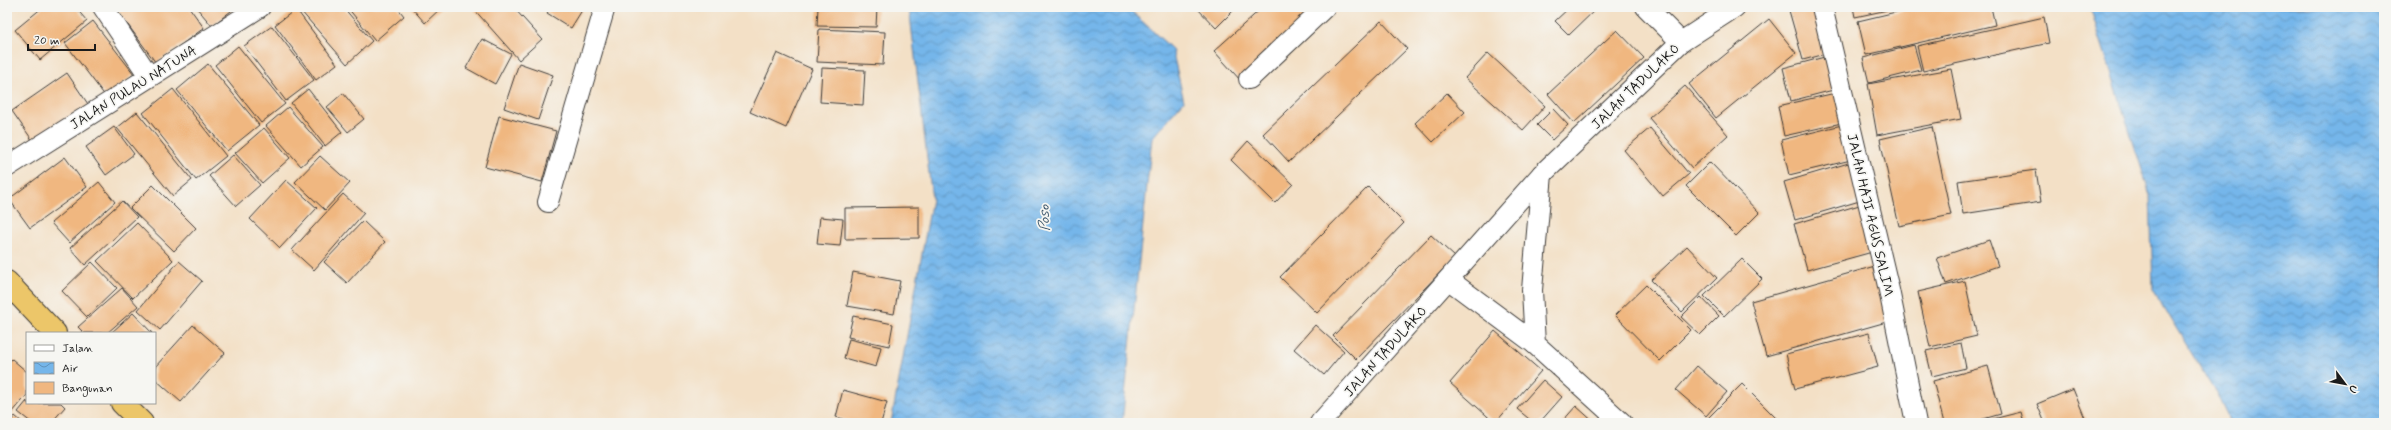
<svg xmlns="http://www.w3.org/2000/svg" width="2391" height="430" viewBox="0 0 2391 430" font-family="Mynerve,sans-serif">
<defs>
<pattern id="water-waves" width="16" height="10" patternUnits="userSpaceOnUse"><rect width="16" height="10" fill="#75b6ea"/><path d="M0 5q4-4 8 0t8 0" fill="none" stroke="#5f93bd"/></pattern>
</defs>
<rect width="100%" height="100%" fill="#f6f6f2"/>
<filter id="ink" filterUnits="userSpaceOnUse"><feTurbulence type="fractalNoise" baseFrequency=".025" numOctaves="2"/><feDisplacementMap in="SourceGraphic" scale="8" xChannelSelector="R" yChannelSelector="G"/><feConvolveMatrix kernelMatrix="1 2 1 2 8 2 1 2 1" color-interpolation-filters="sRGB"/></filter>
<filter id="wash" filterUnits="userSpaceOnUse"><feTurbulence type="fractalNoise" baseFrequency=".012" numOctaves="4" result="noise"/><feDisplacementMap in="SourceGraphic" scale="16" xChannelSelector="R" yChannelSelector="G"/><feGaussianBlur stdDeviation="0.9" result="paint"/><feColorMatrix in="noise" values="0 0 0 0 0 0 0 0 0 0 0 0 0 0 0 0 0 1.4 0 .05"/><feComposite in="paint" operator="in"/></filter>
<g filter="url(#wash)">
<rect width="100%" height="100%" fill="#f3e0c6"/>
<g fill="url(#water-waves)" stroke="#486983">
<path d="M909,7H1127L1172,49L1184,101L1152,138L1122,423H891L932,199Z"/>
<path d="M2090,7H2384V423H2231L2220,400L2153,290L2150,195Z"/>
</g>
<g id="blocks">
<g fill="#f0b780">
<path d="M43,7H75L87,21L40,60L15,30Z"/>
<path d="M122,7H189L204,28L156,63L117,10Z"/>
<path d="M196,7H236L212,26Z"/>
<path d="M303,7H343L372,41L347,64L300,10Z"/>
<path d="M347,7H397L404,16L375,41Z"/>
<path d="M411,7H442L425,23Z"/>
<path d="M472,7H513L542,39L519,60Z"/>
<path d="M551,7H584L571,28L547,13Z"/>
<path d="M818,7H877L876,27L817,26Z"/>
<path d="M1196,7H1237L1216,28Z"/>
<path d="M1263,7H1319L1241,81L1214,51Z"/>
<path d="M1570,7H1598L1569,35L1555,21Z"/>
<path d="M1788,7H1821L1833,52L1803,60Z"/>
<path d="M1853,7H1897V8L1855,17Z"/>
<path d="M1917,7H1991L1995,25L1866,55L1858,21Z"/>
<path d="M296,9L337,64L316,80L275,25Z"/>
<path d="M2044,17L2049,43L1923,71L1917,46Z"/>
<path d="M1769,19L1796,53L1716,118L1689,84Z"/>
<path d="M93,21L134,74L106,97L65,43Z"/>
<path d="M1381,21L1407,49L1289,162L1263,134Z"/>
<path d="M272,26L314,80L286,101L244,46Z"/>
<path d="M819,29L885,32L883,65L817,62Z"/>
<path d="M1617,30L1644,58L1574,123L1548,94Z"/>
<path d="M482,39L511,54L495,84L466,68Z"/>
<path d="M1914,45L1921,70L1869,83L1863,58Z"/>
<path d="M238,46L285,104L261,123L215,65Z"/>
<path d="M777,53L812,69L786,128L750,112Z"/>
<path d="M1488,53L1545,106L1523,130L1465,78Z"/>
<path d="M1832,55L1841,88L1791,101L1783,68Z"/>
<path d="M519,63L553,75L538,120L504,108Z"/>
<path d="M208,64L259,125L227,151L177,90Z"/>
<path d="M822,68L865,70L863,105L820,102Z"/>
<path d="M1951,69L1961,119L1877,135L1868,84Z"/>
<path d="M67,73L90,107L35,144L12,111Z"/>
<path d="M1685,86L1728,135L1692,168L1649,118Z"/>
<path d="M173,89L226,156L196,180L143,113Z"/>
<path d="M308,89L342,132L325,146L291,103Z"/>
<path d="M1840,92L1846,122L1784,136L1778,106Z"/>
<path d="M343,93L364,119L348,132L327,107Z"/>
<path d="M1447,93L1465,112L1433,142L1415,123Z"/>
<path d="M288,107L323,147L301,166L266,126Z"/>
<path d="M1553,109L1568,125L1552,140L1537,125Z"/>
<path d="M137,112L192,180L173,196L117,128Z"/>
<path d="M499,116L556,131L542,182L485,167Z"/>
<path d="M1842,125L1851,160L1789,175L1781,140Z"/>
<path d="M114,127L134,154L106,175L86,147Z"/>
<path d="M1932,127L1951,215L1899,226L1880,139Z"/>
<path d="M264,128L290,158L262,183L235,153Z"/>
<path d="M1650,128L1689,174L1663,196L1624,150Z"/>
<path d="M1248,141L1293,184L1275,203L1231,160Z"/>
<path d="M233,155L260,185L236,206L209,176Z"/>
<path d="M320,156L350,183L325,210L295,182Z"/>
<path d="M65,157L87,187L30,228L9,199Z"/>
<path d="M1710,162L1759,213L1736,236L1686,186Z"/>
<path d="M1852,162L1863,200L1795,220L1784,182Z"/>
<path d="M2036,170L2041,202L1963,214L1958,181Z"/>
<path d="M286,180L317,208L280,248L250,219Z"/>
<path d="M99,182L115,202L69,243L51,223Z"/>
<path d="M153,185L196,228L174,251L130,208Z"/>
<path d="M1368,187L1404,223L1317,313L1280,277Z"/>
<path d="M343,194L364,213L314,270L292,250Z"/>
<path d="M122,201L137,217L85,265L70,248Z"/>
<path d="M1863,204L1876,251L1807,270L1794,224Z"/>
<path d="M919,207V238L845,239V208Z"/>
<path d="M820,217L843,219L840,246L817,244Z"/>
<path d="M363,221L385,242L347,283L324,262Z"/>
<path d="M137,223L173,260L133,298L97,261Z"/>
<path d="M1431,235L1455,257L1356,359L1333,336Z"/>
<path d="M1989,240L1998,266L1946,284L1937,258Z"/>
<path d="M1687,246L1717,278L1682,312L1651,280Z"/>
<path d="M1742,259L1762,279L1724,316L1704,296Z"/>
<path d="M179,261L202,281L160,330L138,310Z"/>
<path d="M92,262L117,288L87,317L62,291Z"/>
<path d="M1875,266L1890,321L1766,356L1751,301Z"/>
<path d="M853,272L900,281L894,314L847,306Z"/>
<path d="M1965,281L1977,336L1930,347L1918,292Z"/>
<path d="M1646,285L1691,330L1660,361L1615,315Z"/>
<path d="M122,288L138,306L107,333H84L78,327Z"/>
<path d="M1701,297L1719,316L1700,335L1681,317Z"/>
<path d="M133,313L152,333H111Z"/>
<path d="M853,316L893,324L889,346L848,337Z"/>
<path d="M193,325L225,353L181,402L155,379V367Z"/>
<path d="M1315,325L1344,351L1324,375L1294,349Z"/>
<path d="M1495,331L1541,371L1495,423L1450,383Z"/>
<path d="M1869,333L1878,367L1795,389L1786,354Z"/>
<path d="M849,339L881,347L876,367L844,358Z"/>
<path d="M1961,343L1966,368L1932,376L1926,351Z"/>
<path d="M12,359L27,372V395L7,419V364Z"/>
<path d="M1697,366L1727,392L1706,416L1676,390Z"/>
<path d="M1988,366L2001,414L1969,423H1944L1933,381Z"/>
<path d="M1543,380L1562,397L1539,423H1534L1517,409Z"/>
<path d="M1742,384L1781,423H1703Z"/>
<path d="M2073,389L2087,423H2045L2037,404Z"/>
<path d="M843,390L887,402L881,423H857L836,417Z"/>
<path d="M27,401V403H61L65,407L51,423H32L18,412Z"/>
<path d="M1576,406L1595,423H1561Z"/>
<path d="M2021,412L2024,423H1981V422Z"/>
<path d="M15,416L23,423H9Z"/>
</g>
</g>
</g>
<g filter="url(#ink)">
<use href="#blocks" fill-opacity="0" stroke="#3c3936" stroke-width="1"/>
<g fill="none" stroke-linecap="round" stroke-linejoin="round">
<defs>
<g id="minor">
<path d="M103,7L149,76"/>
<path d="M1646,7L1681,42"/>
<path d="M1822,7L1889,290L1916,423"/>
<path d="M1249,79L1325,7"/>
<path d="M7,167L260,7"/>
<path d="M1542,174L1532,290L1535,344L1622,423"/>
<path d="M548,202L605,7"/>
<path d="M1449,280L1535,344"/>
<path d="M1320,423L1542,174L1681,42L1735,7"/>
</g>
<g id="trunk">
<path d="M7,282L55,333"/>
<path d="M122,403L142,423"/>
</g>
</defs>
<use href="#minor" stroke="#3c3936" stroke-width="22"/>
<use href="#trunk" stroke="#3c3936" stroke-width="24"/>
<use href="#minor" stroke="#fff" stroke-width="20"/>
<use href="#trunk" stroke="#ecc669" stroke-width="22"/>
</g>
</g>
<g text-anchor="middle" stroke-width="3.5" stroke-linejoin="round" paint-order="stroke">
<g font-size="14" fill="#1c1c1c" stroke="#f6f6f2">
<text transform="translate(1635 86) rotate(-44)" y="5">JALAN TADULAKO</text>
<text transform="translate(133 87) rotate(-32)" y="5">JALAN PULAU NATUNA</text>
<text transform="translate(1871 215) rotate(77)" y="5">JALAN HAJI AGUS SALIM</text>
<text transform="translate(1385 351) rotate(-48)" y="5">JALAN TADULAKO</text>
</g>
<g font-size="15" font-style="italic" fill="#405a6e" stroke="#f6f6f2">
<text transform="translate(1044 218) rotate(-91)" y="5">Poso</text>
</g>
</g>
<rect width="2391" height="430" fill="none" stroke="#f6f6f2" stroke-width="24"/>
<rect x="26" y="332" width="130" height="72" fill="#f6f6f2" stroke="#9f9f9c"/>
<rect x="34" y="345" width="20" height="6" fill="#ffffff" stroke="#9f9f9c"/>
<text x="62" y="352" font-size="12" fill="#1c1c1c">Jalan</text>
<rect x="34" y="362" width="20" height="12" fill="url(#water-waves)" stroke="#9f9f9c"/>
<text x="62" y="372" font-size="12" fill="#1c1c1c">Air</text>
<rect x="34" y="382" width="20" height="12" fill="#f0b780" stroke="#9f9f9c"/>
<text x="62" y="392" font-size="12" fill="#1c1c1c">Bangunan</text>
<g transform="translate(2345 384) rotate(122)" stroke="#f6f6f2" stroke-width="3" paint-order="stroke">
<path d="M0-3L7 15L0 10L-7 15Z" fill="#1c1c1c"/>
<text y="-6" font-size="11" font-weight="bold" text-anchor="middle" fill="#1c1c1c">U</text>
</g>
<path d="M28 44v6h67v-6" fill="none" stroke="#1c1c1c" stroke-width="2"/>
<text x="34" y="44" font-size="12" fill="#1c1c1c" stroke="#f6f6f2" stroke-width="3" paint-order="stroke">20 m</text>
</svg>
